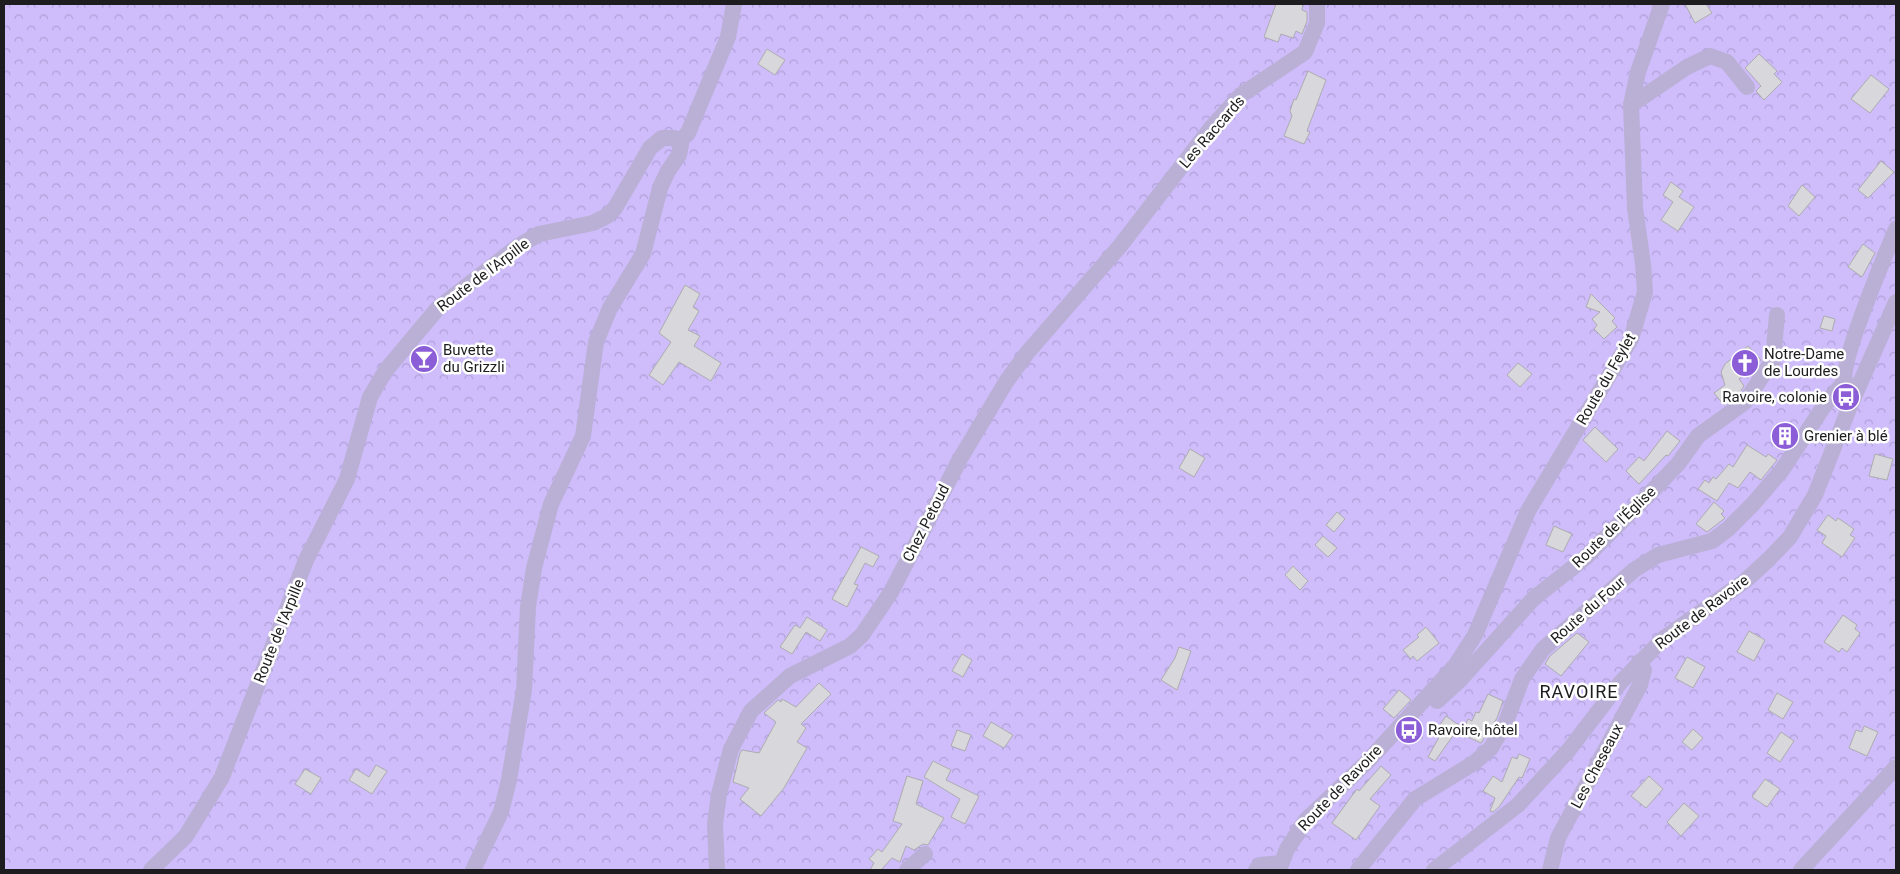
<svg xmlns="http://www.w3.org/2000/svg" width="1900" height="874" viewBox="0 0 1900 874" font-family="Roboto,sans-serif">
<defs>
<pattern id="park-crowns" width="20" height="18" patternUnits="userSpaceOnUse" patternTransform="scale(1.25)"><rect width="20" height="18" fill="#cebcfb"/><path d="M2 6a3 3 0 1 1 6 0M12 15a3 3 0 1 1 6 0" fill="none" stroke="#b0a1d7"/></pattern>
</defs>
<rect width="100%" height="100%" fill="#f7f6fb"/>
<rect fill="url(#park-crowns)" x="4" y="4" width="1892" height="866"/>
<g fill="#d8d7db" stroke="#adacb0">
<path d="M1276,4H1303L1302,10L1307,12V21L1302,34L1296,31L1293,38L1281,34L1278,42L1264,37Z"/>
<path d="M1685,4H1706L1712,13L1695,23Z"/>
<path d="M767,49L785,60L775,75L758,64Z"/>
<path d="M1759,54L1777,71L1774,74L1782,82L1764,100L1756,91L1761,86L1745,68Z"/>
<path d="M1308,71L1326,80L1307,131L1310,132L1304,144L1284,136L1292,116L1290,111L1294,99L1296,100Z"/>
<path d="M1871,75L1889,89L1870,113L1851,99Z"/>
<path d="M1881,161L1894,172L1868,198L1858,190Z"/>
<path d="M1671,182L1683,191L1679,197L1694,207L1678,231L1661,220L1673,202L1663,195Z"/>
<path d="M1802,185L1815,197L1799,216L1788,206Z"/>
<path d="M1863,244L1875,253L1862,277L1848,267Z"/>
<path d="M685,285L700,294L693,307L699,311L688,330L700,336L694,346L721,363L711,381L679,362L663,385L649,375L671,342L659,333Z"/>
<path d="M1591,294L1615,318L1612,321L1617,327L1604,339L1594,329L1597,325L1592,319L1600,312L1586,307Z"/>
<path d="M1824,316L1835,319L1832,331L1820,328Z"/>
<path d="M1748,346L1761,360L1739,379L1744,386L1738,395L1724,405L1714,393L1725,385L1721,372L1725,364Z"/>
<path d="M1518,363L1532,374L1520,387L1507,375Z"/>
<path d="M1595,427L1618,449L1606,462L1583,440Z"/>
<path d="M1667,431L1680,441L1668,456L1666,455L1639,484L1626,471L1639,457L1644,461Z"/>
<path d="M1747,445L1766,457L1768,454L1777,460L1761,480L1750,472L1738,488L1729,483L1717,501L1698,489L1705,480L1709,483L1713,477L1716,479L1729,464L1733,467Z"/>
<path d="M1190,449L1205,458L1194,477L1179,468Z"/>
<path d="M1875,454L1893,459L1887,480L1869,476Z"/>
<path d="M1714,502L1724,511L1721,514L1725,518L1707,532L1696,524Z"/>
<path d="M1337,512L1345,519L1334,532L1326,525Z"/>
<path d="M1828,515L1836,521L1838,518L1854,529L1850,535L1855,538L1842,557L1822,543L1826,536L1817,530Z"/>
<path d="M1554,526L1572,534L1563,552L1546,545Z"/>
<path d="M1323,536L1337,548L1328,557L1315,545Z"/>
<path d="M861,547L879,556L873,567L865,563L854,584L858,585L847,607L832,599Z"/>
<path d="M1293,566L1308,581L1300,590L1285,575Z"/>
<path d="M1843,615L1857,625L1855,629L1860,633L1847,652L1842,648L1839,652L1824,642Z"/>
<path d="M807,617L827,630L820,641L806,632L792,654L780,647L795,625L800,628Z"/>
<path d="M1426,627L1439,643L1417,661L1413,656L1411,659L1403,650L1419,637L1417,635Z"/>
<path d="M1749,631L1765,640L1754,661L1737,652Z"/>
<path d="M1577,633L1589,642L1561,676L1545,664L1550,656Z"/>
<path d="M1179,647L1191,651L1177,690L1161,680L1175,658Z"/>
<path d="M962,654L972,660L963,677L952,671Z"/>
<path d="M1687,657L1705,667L1693,688L1675,678Z"/>
<path d="M819,683L831,694L801,724L806,728L797,742L807,748L784,788L761,816L740,799L749,788L733,782L740,753L742,750L759,753L776,722L764,713L778,700L781,702L782,699L796,707Z"/>
<path d="M1399,690L1411,700L1394,718L1383,709Z"/>
<path d="M1777,693L1793,702L1783,719L1768,710Z"/>
<path d="M1488,694L1503,701L1497,718L1481,743L1461,734L1468,719L1472,721L1476,712L1479,713Z"/>
<path d="M1446,716L1460,726L1435,761L1428,757L1442,732L1437,729Z"/>
<path d="M991,722L1013,735L1004,748L983,736Z"/>
<path d="M1864,726L1878,732L1867,756L1849,748L1856,730L1862,732Z"/>
<path d="M1693,729L1703,738L1692,750L1682,742Z"/>
<path d="M957,730L971,735L965,751L951,746Z"/>
<path d="M1781,732L1794,741L1780,762L1767,753Z"/>
<path d="M1519,754L1530,759L1522,778L1519,777L1499,807L1493,812L1490,811L1495,798L1483,791L1493,776L1502,782L1512,757L1517,759Z"/>
<path d="M933,761L951,770L946,780L979,796L965,824L951,817L960,799L924,777Z"/>
<path d="M376,765L387,771L372,794L349,780L356,769L369,777Z"/>
<path d="M1381,766L1391,775L1370,799L1380,806L1356,840L1332,823L1357,789L1359,791Z"/>
<path d="M305,769L321,778L311,794L295,784Z"/>
<path d="M907,776L923,781L916,804L944,818L928,845L923,844L914,850L906,846L900,862L892,858L881,870H870L874,863L869,859L878,849L882,852L902,824L893,821Z"/>
<path d="M1649,776L1663,789L1646,808L1631,796Z"/>
<path d="M1765,779L1780,789L1767,807L1752,797Z"/>
<path d="M1684,803L1699,816L1681,836L1667,822Z"/>
</g>
<g fill="none" stroke-linecap="round" stroke-linejoin="round">
<g stroke="#bab0d6" stroke-width="16">
<path d="M1631,105L1687,67L1710,56L1727,62L1747,87"/>
<path d="M679,142L688,133L728,37L734,4"/>
<path d="M1845,381C1840,362 1886,253 1896,229"/>
<path d="M1437,701L1461,679L1534,598L1585,558L1656,487L1678,464L1698,436L1745,402L1773,360L1777,315"/>
<path d="M151,870L186,836L222,777L306,560L347,479L370,397L386,370L438,308L517,247L539,234L593,223L607,216L615,208L650,148L662,138H674L681,145L679,155L668,171L660,188L643,254L610,308L596,342L583,436L551,504L534,568L528,607L524,690L509,780L501,812L473,870"/>
<path d="M717,870L715,824L719,794L731,749L751,711L790,676L850,646L862,635L891,592L960,459L1006,382L1027,353L1120,246L1211,128L1241,95L1305,52L1317,23V4"/>
<path d="M907,870L925,854"/>
<path d="M1256,870L1260,865L1281,863"/>
<path d="M1279,870L1287,849L1306,820L1369,760L1455,666L1475,635L1528,511L1631,339L1645,292L1643,264L1635,208L1631,105L1638,72L1662,4"/>
<path d="M1358,870L1415,799L1474,763L1491,748L1506,722L1522,679L1543,649L1634,570L1658,555L1712,541L1728,529L1753,504L1782,470L1824,406L1845,381"/>
<path d="M1434,870L1518,805L1568,751L1620,683L1664,638L1745,581L1769,559L1790,537L1815,495L1850,406L1896,302"/>
<path d="M1550,870L1558,838L1640,685L1644,670L1639,662"/>
<path d="M1801,870L1896,767"/>
</g>
</g>
<defs>
<symbol id="bar-disc" viewBox="-11 -11 22 22"><circle r="9.5" fill="#8b5ed8" stroke="#fff"/><path d="M-6-5H6L.8 .8V4.5H3.5V6h-7V4.5H-.8V.8Z" fill="#fff"/></symbol>
<symbol id="church-disc" viewBox="-11 -11 22 22"><circle r="9.5" fill="#8b5ed8" stroke="#fff"/><path d="M-1.2-6h2.4v3.5h3.3v2.4h-3.3V6h-2.4V-.1h-3.3v-2.4h3.3Z" fill="#fff"/></symbol>
<symbol id="bus-disc" viewBox="-11 -11 22 22"><circle r="9.5" fill="#8b5ed8" stroke="#fff"/><path d="M-5-6H5V4H4V6H2V4H-2V6H-4V4H-5ZM-3.5-4V0h7V-4ZM-3.5 1.2v1.5H-2V1.2ZM2 1.2v1.5H3.5V1.2Z" fill="#fff"/></symbol>
<symbol id="building-disc" viewBox="-11 -11 22 22"><circle r="9.5" fill="#8b5ed8" stroke="#fff"/><path d="M-4-6H4V6H1V3H-1V6H-4ZM-2.5-4.3h1.7v1.8h-1.7ZM.8-4.3h1.7v1.8H.8ZM-2.5-1h1.7V.8h-1.7ZM.8-1h1.7V.8H.8Z" fill="#fff"/></symbol>
</defs>
<g fill-rule="evenodd">
<use href="#bar-disc" x="408" y="343" width="32" height="32"/>
<use href="#church-disc" x="1729" y="347" width="32" height="32"/>
<use href="#bus-disc" x="1830" y="381" width="32" height="32"/>
<use href="#building-disc" x="1769" y="420" width="32" height="32"/>
<use href="#bus-disc" x="1393" y="714" width="32" height="32"/>
</g>
<g text-anchor="middle" stroke-width="5" stroke-linejoin="round" paint-order="stroke">
<g font-size="15" fill="#1d1c1e" stroke="#fff">
<text transform="translate(1212 132) rotate(-49)" y="5">Les Raccards</text>
<text transform="translate(483 275) rotate(-37)" y="5">Route de l'Arpille</text>
<text transform="translate(1606 379) rotate(-60)" y="5">Route du Feylet</text>
<text transform="translate(926 523) rotate(-63)" y="5">Chez Petoud</text>
<text transform="translate(1614 527) rotate(-44)" y="5">Route de l'Église</text>
<text transform="translate(1588 610) rotate(-41)" y="5">Route du Four</text>
<text transform="translate(1702 612) rotate(-37)" y="5">Route de Ravoire</text>
<text transform="translate(279 631) rotate(-68)" y="5">Route de l'Arpille</text>
<text transform="translate(1597 766) rotate(-62)" y="5">Les Cheseaux</text>
<text transform="translate(1340 788) rotate(-46)" y="5">Route de Ravoire</text>
</g>
<g font-size="15" fill="#1d1c1e" stroke="#fff" text-anchor="start">
<text x="443" y="355">Buvette<tspan x="443" dy="17">du Grizzli</tspan></text>
<text x="1764" y="359">Notre-Dame<tspan x="1764" dy="17">de Lourdes</tspan></text>
<text x="1827" y="402" text-anchor="end">Ravoire, colonie</text>
<text x="1804" y="441">Grenier à blé</text>
<text x="1428" y="735">Ravoire, hôtel</text>
</g>
<g font-size="18" letter-spacing="1" fill="#1d1c1e" stroke="#fff">
<text x="1579" y="698">RAVOIRE</text>
</g>
</g>
<rect width="1900" height="874" fill="none" stroke="#1d1c1e" stroke-width="10"/>
</svg>
